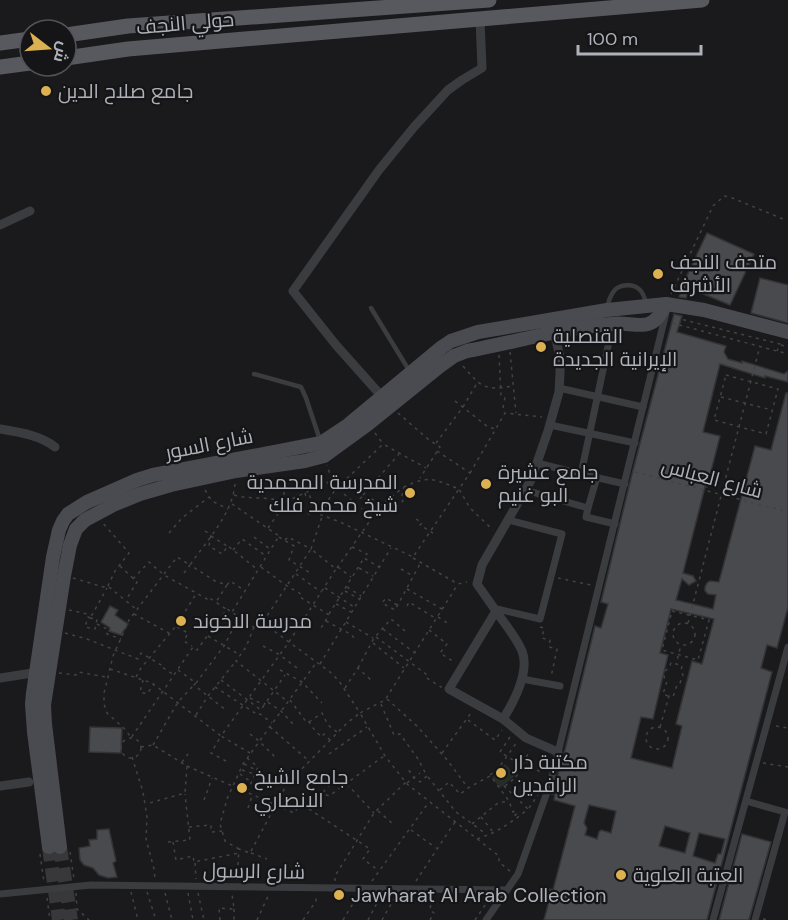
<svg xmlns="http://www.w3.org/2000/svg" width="788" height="920" viewBox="0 0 788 920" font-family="'DM Sans',Cairo,sans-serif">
<rect width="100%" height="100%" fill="#1a1a1c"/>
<path fill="#262d27" d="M505,764L516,775L500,788L492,778Z"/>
<g fill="#494a4d" stroke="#343437" stroke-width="1.5" fill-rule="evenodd">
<path d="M707,233L754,254L730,305L689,288L686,298L679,297L683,284Z"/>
<path d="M760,278L788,285V323L751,313Z"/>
<path d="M674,314L682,316L677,332L726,346L724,352L728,359L742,363V361L784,374L788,371V382L765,376V378L720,364L703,432L720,436L707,487H705L683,573L693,576L696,581L689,585L682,579L676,600L713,609L716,595L708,594L705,591V587L707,583L710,581L719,582L755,446L771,450L786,393H788V607L777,648L767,645L761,668L772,672L707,920H544L549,901L547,900L550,889L553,890L575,806L554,800L555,795L552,794L564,754L595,626L601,628L608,604L601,602L632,474ZM671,609L714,619L702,664L692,661L676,724L682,726L672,768L631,758L641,717L653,719L668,655L660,653ZM589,805L616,811L611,833L601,830L599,832L597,839L585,835L587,828L584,823ZM665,826L690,833L685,853L659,846ZM699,833L725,839L721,854H718L715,863L693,856Z"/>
<path d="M110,606L118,610L115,615L128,624L121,635L109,631L110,628L101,622Z"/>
<path d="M90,727L122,728L121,753L89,752Z"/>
<path d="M109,829L116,861L113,863L117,877L108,878L99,875L93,868L84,865L80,860L79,848L90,846L89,840L97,839V830Z"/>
<path d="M742,834L771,842L749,920H719Z"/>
</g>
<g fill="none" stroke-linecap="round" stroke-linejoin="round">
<g stroke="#38383b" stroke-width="14" stroke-dasharray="14 7" stroke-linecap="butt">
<path d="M49,847L59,920"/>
<path d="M60,847L71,920"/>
</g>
<g stroke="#414347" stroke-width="1.5" stroke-dasharray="3 4.5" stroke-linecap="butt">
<path d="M671,294L713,206L724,196L730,197L783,219"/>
<path d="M684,319V320L780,344L777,351"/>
<path d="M672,323L788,354"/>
<path d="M781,345L788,347"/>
<path d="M510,352L516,413"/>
<path d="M499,355L501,395L505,397L503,408L505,412"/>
<path d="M463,366C481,387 484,391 513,386"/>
<path d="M726,375L778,389L766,434L714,420Z"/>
<path d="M721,397L772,410"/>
<path d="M455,401L488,427L496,429"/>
<path d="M398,413L429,440L440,447L420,478"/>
<path d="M375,433L383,444"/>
<path d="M436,443L463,407L477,383"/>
<path d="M437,451L470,473L459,489L470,508L493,530"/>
<path d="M635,472L788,512"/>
<path d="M470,473L505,413L542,417"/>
<path d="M282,477L285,502L284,504L309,514L311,511L340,522L413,557L459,489C434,479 429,475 404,487"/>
<path d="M235,484C232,515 207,540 190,565L177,557L129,620L113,656L108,677L104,693V704L107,713L126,730L131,738L193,647L197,650L227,609L258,630L263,623L330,672L339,681L360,713L385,700L458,584"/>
<path d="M336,489L383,444L426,468"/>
<path d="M205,490L212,501L228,509"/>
<path d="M305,493L306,497L310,496L312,505L311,510"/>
<path d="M344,494L362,509"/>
<path d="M234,495C251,500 269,496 285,502L331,481"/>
<path d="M363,495L399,454"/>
<path d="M232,504L279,536L232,612"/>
<path d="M416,519L422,523L420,525L436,535"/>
<path d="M268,528L284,505"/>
<path d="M205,531L211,535L209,546L222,554L228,546L258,570"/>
<path d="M169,533L182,518L209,497"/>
<path d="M211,536L227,546"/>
<path d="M254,537L270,549"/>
<path d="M279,537L294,546L289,560L312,574"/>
<path d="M285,540L288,537L311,549L327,502L335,490L327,465"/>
<path d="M352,547L367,554L364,558L379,567"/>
<path d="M233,550L242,539L266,556"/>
<path d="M413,558L458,584L467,582"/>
<path d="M120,566L137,582L126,600"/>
<path d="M261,567L287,586L301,594L300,597L329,615L321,628"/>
<path d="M338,567L351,577"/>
<path d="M337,568L381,505L404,487L401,499L403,501L393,511L368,497L367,499L363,496L355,503"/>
<path d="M359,568L373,576"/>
<path d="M401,569L413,576"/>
<path d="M184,573L190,565L215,581L227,585L216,602"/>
<path d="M296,574L321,592"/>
<path d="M73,578L107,588L115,571L129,553L102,522"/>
<path d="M558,578L591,585"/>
<path d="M133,579L149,562L164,575L207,599L208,597L226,609"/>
<path d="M227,585L230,581L244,590"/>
<path d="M109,587L137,610"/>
<path d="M347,587L361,596"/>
<path d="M325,588L354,607"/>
<path d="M407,589L442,609"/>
<path d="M345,591L359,599"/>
<path d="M336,604L351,612"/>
<path d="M397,605L386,598L382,603L395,610L421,562"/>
<path d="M407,606L409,602L435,618"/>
<path d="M69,610L92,615L107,588"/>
<path d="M672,611L709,620L698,660L662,650Z"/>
<path d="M134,614L169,633"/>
<path d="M329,614L364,558"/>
<path d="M438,617L449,624"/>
<path d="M90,618L97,619L95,629L85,627L88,617L90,618L91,616"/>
<path d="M326,621L352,635L355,640"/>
<path d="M346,622L373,638"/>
<circle cx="684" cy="634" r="11"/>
<path d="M688,623L760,346"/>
<path d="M97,624L107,629V634L121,639"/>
<path d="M177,627L188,633L184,641L192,646"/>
<path d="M254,627L246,647L236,661L287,701"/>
<path d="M540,627L544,628L542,638L550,640L549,647L557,649L551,677"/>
<path d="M383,629L415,653"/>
<path d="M429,630L447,644L440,653L454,662"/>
<path d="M65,633L87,639L138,659L141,653L163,666L162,667L174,675"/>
<path d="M208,636L240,655"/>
<path d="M376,637L426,674L425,677L441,687V686"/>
<path d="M373,643L404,668"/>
<path d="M263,646L280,655L297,668"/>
<path d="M320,664L391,548"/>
<path d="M358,668L374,638L391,619L405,631"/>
<path d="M110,669L152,683L221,736L289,642L336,569L311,549L263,622"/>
<path d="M178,670L196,683L194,685L227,711"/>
<path d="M280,670L302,682L322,703"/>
<path d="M59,673L76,675L78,672L106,677"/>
<path d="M136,677L141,668L176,626L196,594"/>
<path d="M143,680L140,692L147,694L154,684"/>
<path d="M221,680L261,710L264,705"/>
<path d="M196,683L224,646L238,619"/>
<path d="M215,687L258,715L260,714L272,723"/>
<path d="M345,688L358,668L373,682"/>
<path d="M668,696L663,694L667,681L664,677L666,670L669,668L671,663L676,664"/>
<path d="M250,698L264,705L266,701L281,711L293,724"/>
<path d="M387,699L418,727L448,761L468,788L490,776L492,778L509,801L513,812L515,811L517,814L515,815L517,818"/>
<path d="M290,700L307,723L309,722L316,732L322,737L324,734L330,740"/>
<path d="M267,701L285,675"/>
<path d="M381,704L394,735L400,734L418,759L427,776L420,782L414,778L408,769"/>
<path d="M196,715L208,696L236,661"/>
<path d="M468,720L495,740L502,730"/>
<path d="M309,722L322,713L328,725L337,732"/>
<path d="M776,726L788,728"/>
<circle cx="657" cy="738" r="11"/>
<path d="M270,727L309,761"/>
<path d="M660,727L669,696L673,697L677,685L680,683L683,675L681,671L682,666L676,664L681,645"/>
<path d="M250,734L259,741L277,759"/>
<path d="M510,737L500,752L513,760"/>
<circle cx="131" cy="748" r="10"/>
<path d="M153,745L178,702L194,685"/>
<path d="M141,747L153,745L187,766L185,793L146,804"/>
<path d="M442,753L471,713"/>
<path d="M329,754L367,727"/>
<path d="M132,757L143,792L147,817L146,839L154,869L155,879"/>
<path d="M247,758L258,767L247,792"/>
<path d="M226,761L211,753L221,736L250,753"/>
<path d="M525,761L543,774"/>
<path d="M182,762L188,754"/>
<path d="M763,763L788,767"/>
<path d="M244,764L256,770"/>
<path d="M187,766L294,813L299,806L308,809L335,779"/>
<path d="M242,770L254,774"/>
<path d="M240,774L251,782"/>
<path d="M490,775L498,769L517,742"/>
<path d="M428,777L456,812L486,834"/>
<path d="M516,777L530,750"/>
<path d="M291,781L329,796L384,756"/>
<path d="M407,783L420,773"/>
<path d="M347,784L374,813"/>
<path d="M505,786L515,778L537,793"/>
<path d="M440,790L449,782L460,794L467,789"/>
<path d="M204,800L212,778"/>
<path d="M248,808L252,796"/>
<path d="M529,808L538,795"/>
<path d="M309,809L370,849L363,859L378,870"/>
<path d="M378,811L393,824"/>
<path d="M481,817L493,832"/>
<path d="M472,824L498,803L508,801"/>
<path d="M189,827L211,825V832L222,831"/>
<path d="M411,830L436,848"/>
<path d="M477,839C498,832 511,823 528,809L504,786L500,788"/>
<path d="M168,842L190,840L185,794"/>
<path d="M173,842L176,860L193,856L194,862L239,853"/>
<path d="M239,849L225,841L220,824L227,799L243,764L316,663"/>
<path d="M70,852L74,879"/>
<path d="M251,853L267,859"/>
<path d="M40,854L44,882"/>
<path d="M195,863L196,879"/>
<path d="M237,880L239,849L250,853L287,784L347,723L360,713L385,756L407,784L499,856V862L511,872"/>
<path d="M335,881V876L374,813L406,782"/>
<path d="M372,881L429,802"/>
<path d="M416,881L455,822"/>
<path d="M131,892L138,920"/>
<path d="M147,892L156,920"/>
<path d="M76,893L77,909L89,920"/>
<path d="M165,893L172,920"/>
<path d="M188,893L193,920"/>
<path d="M198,893L204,920"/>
<path d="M47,898L50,920"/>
<path d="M234,909V920"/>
<path d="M763,919L768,920"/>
<path d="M220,920L219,908L234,909L232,894"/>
<path d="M257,920L269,894"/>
<path d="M303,920L316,901V895"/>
<path d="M343,920L357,897"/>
<path d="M368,920L377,903L374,901L373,896"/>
<path d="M382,920L395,897"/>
<path d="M430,920L434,913L430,910L432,896"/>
<path d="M475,920L490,898"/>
</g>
<g stroke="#3b3c40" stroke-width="4.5">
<path d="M371,308L410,372"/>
<path d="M607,309C608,303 610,296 614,291C619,284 634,283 640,290C643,293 645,299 646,303"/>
<path d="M254,374L301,387L306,398L320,440"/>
</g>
<g stroke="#3b3c40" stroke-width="7">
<path d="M559,388L643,407L666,313"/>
<path d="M550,425L635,443"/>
<path d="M537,463L581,474L613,323"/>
<path d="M581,474L625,484"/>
<path d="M525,490L588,508L597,477"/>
<path d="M588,508L586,517L615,524"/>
<path d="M493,608L540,619L562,534L508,520"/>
<path d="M522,679L560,686"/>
<path d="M746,801L785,812L755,920"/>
<path d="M0,894L91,885L507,890"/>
<path d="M486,920L518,874L551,781L643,407"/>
<path d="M713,920L788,647"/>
</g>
<g stroke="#3b3c40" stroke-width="9">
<path d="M0,225L30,211"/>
<path d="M553,327L560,357V373L559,392L548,431L531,480L482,565L477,584L496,611L449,689L503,719L526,738L558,752"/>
<path d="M385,400L336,345L293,291L379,170L414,127L448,90L462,80L482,68L480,19"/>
<path d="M0,429C18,432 40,435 55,447"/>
<path d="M496,611C504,623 516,637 522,651C530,671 514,702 503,719"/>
<path d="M0,678L39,672"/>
<path d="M0,786L29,782"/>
</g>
<g stroke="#4a4b50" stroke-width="14">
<path d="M49,847L34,732L32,704L33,693L53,557L59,530L63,521L68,514L87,502L137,480L153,475L321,443L348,425L442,347L451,341L478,332L607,310L666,304L704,310L788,332"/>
<path d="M60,847L45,724L44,705L64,576L70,545L76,529L85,520L113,505L140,494L171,485L236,471L305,461L324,456L368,424L440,366L454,356L467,351C515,342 563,328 612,324C622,322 640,327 648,324C658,321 661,312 666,304"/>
</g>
<g stroke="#58595f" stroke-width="15">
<path d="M66,35L128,26L489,0"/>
<path d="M0,43L30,39"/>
<path d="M66,58L128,49L702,0"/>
<path d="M0,67L30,63"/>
</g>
</g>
<g fill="#dcb151" stroke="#151517" stroke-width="2">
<circle cx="46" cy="91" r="6"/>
<circle cx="658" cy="274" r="6"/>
<circle cx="541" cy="347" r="6"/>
<circle cx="486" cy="484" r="6"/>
<circle cx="410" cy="493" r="6"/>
<circle cx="181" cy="621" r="6"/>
<circle cx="501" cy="773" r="6"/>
<circle cx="242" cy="788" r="6"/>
<circle cx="621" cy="875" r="6"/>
<circle cx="339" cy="895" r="6"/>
</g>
<g text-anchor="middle" stroke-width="4.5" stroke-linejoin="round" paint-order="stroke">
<g font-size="20" fill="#aeb1b9" stroke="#151517">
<text transform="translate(185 23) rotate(-5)" y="7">حولي النجف</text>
<text transform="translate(209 444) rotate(-11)" y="7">شارع السور</text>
<text transform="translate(712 478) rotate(15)" y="7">شارع العباس</text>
<text transform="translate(254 871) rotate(1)" y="7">شارع الرسول</text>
</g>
<g font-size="20" fill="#aeb1b9" stroke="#151517" text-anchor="start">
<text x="58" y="98">جامع صلاح الدين</text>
<text x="670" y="269">متحف النجف<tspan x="670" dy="23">الأشرف</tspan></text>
<text x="553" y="343">القنصلية<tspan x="553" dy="23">الإيرانية الجديدة</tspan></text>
<text x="498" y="479">جامع عشيرة<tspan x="498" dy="23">البو غنيم</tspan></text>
<text x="398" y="489" text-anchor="end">المدرسة المحمدية<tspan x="398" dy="23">شيخ محمد فلك</tspan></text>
<text x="193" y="628">مدرسة الاخوند</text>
<text x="513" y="769">مكتبة دار<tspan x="513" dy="23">الرافدين</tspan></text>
<text x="254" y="784">جامع الشيخ<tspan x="254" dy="23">الانصاري</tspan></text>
<text x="633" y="882">العتبة العلوية</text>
<text x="351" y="902">Jawharat Al Arab Collection</text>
</g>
</g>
<g transform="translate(48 48) rotate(107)"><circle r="28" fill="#151517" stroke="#525358" stroke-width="1.5"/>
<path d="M0-4.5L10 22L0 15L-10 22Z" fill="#dcb151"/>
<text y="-9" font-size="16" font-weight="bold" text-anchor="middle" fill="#aeb1b9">ش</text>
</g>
<path d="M578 45v9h123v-9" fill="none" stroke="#aeb1b9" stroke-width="3"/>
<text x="587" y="45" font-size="18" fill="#aeb1b9" stroke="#151517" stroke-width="4.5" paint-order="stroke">100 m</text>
</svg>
